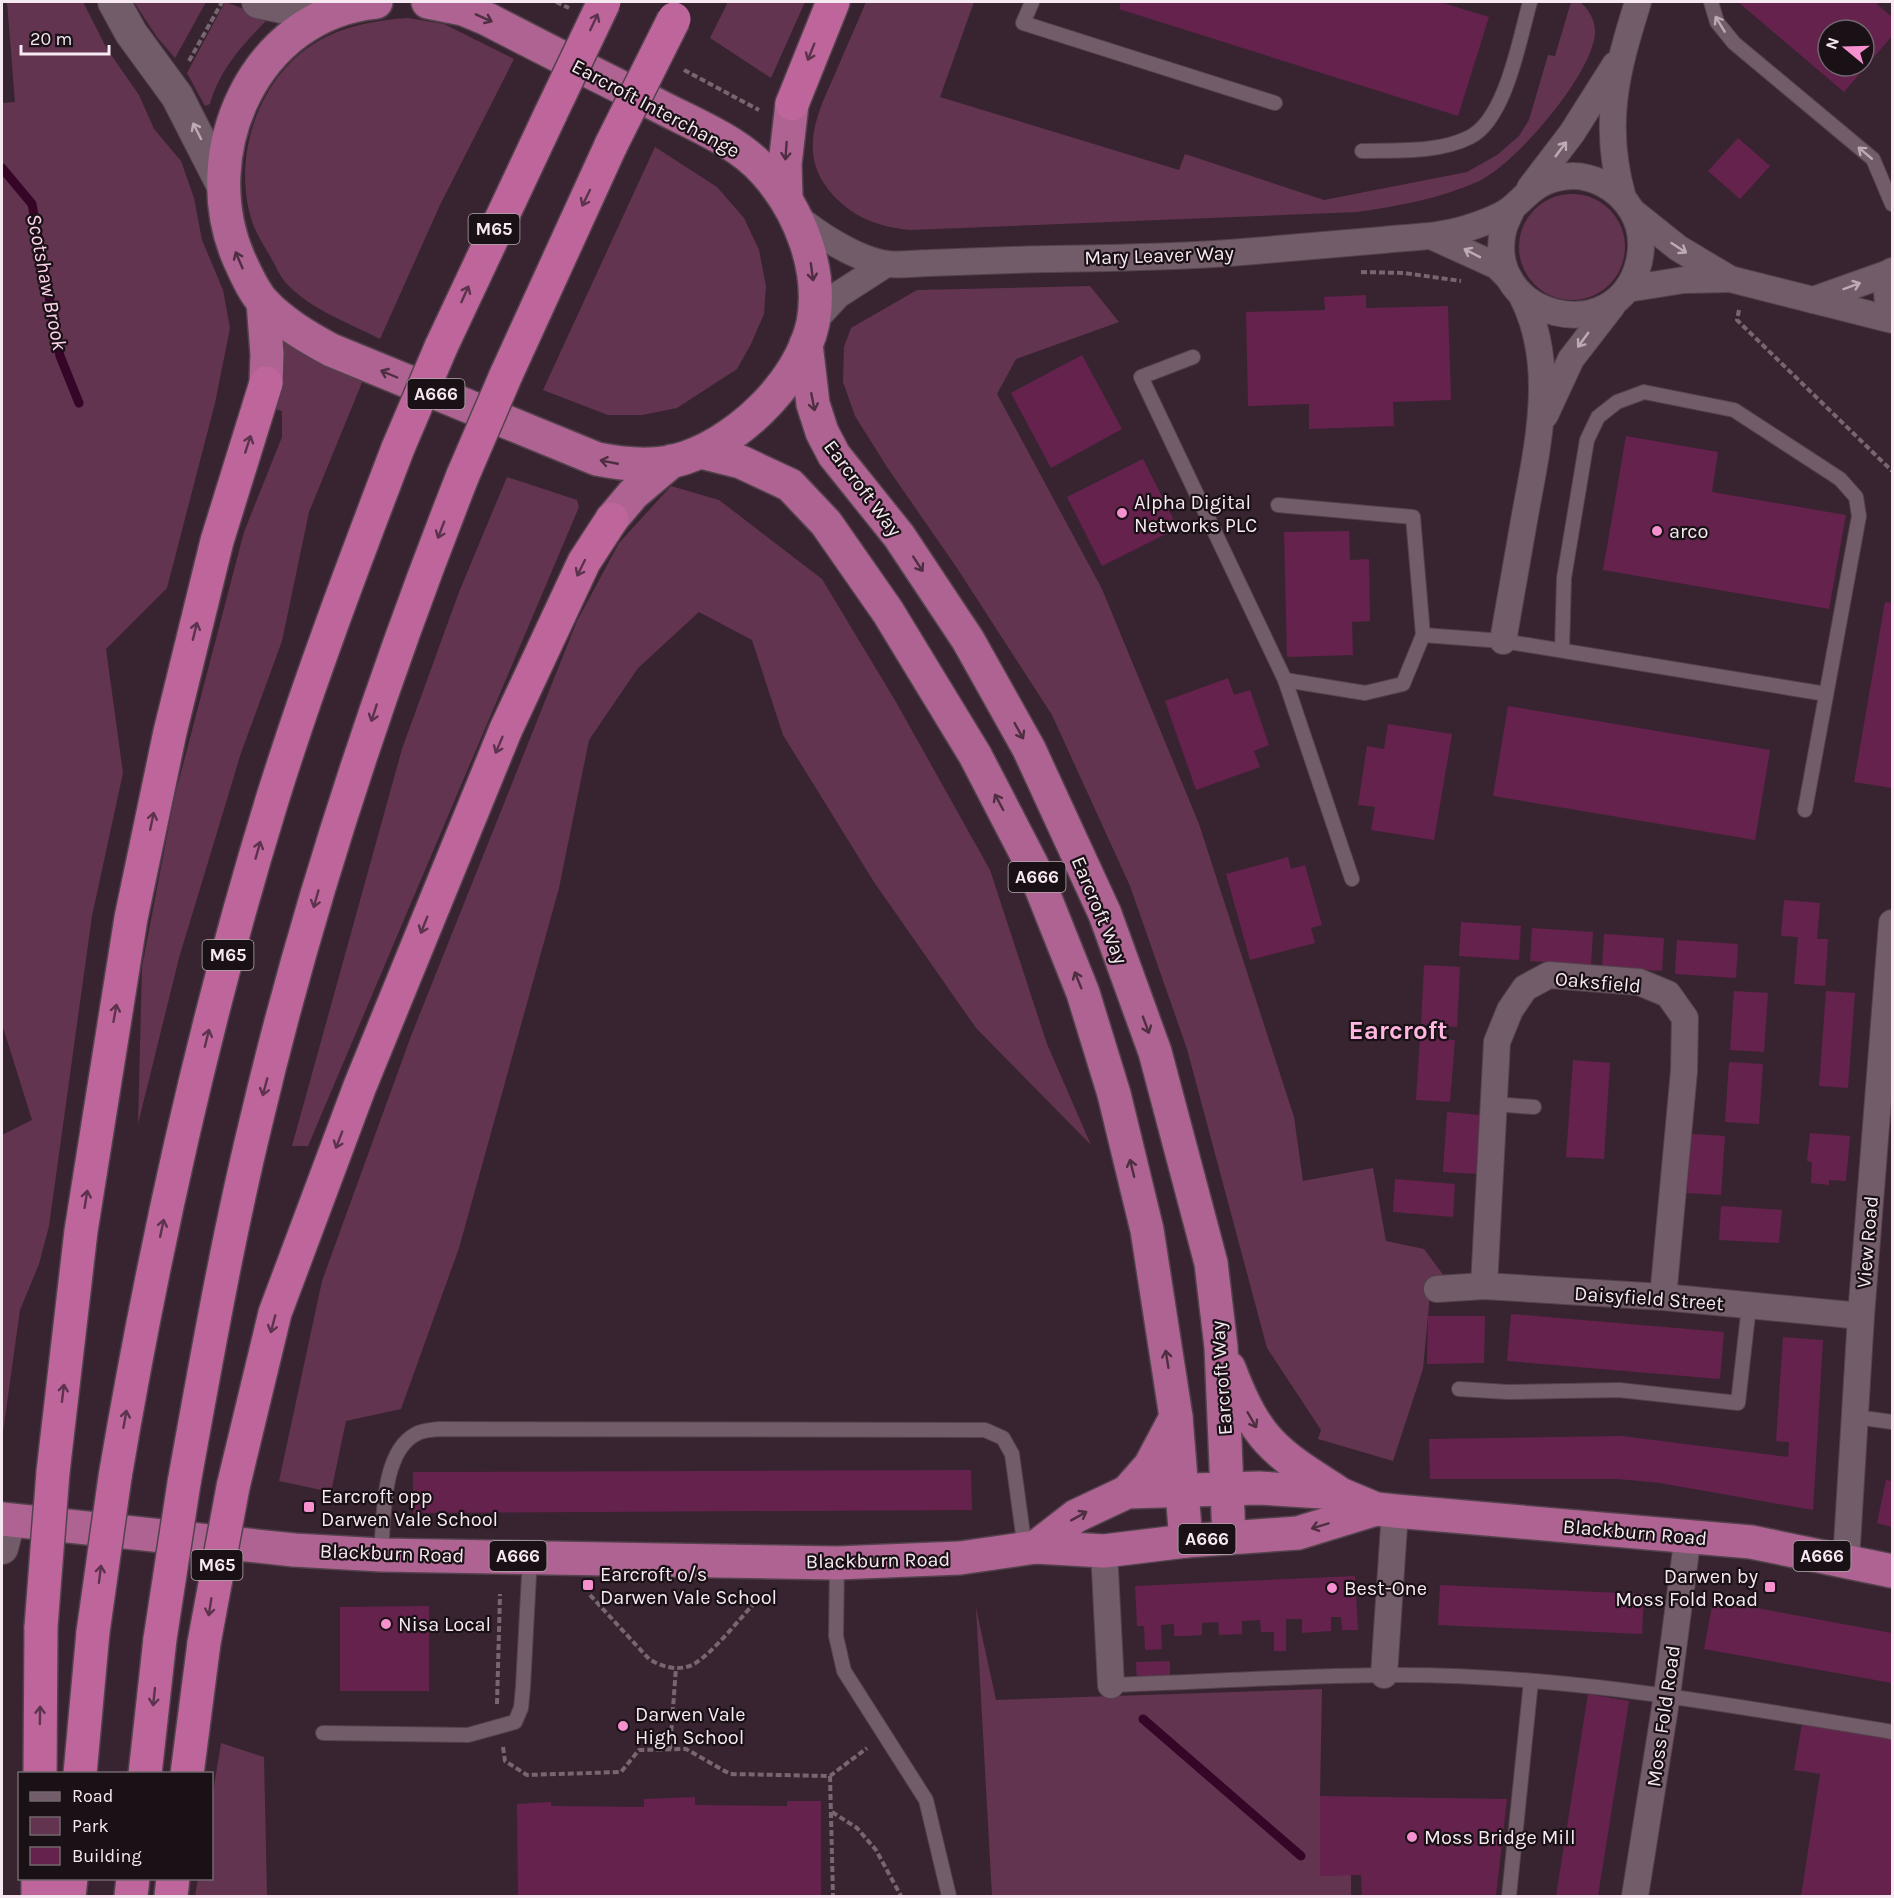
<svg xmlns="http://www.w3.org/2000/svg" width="1894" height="1898" viewBox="0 0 1894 1898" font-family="Karla,sans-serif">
<rect width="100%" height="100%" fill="#382430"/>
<g fill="#623450">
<path d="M7,2H83L107,49L139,95L154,129L181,161L194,198L202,240L223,290L230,328L215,403L167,588L106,649L123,773L92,916L49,1226L39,1264L20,1310L3,1432L2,1135L32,1120L2,1024V103L15,102Z"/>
<path d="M134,2H206L175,58L157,37Z"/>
<path d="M225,2L264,16L266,21C242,45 219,71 210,104L205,106L187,73Z"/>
<path d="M728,2H805L771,78L710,38Z"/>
<path d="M866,2H974L940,97L1179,170L1185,154L1324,200L1467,172L1497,155L1519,136L1529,120L1548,55L1555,56L1571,2H1580C1589,9 1596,22 1595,34C1591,76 1515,165 1477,182C1438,199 1398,206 1357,212L910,230C882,227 859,220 839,201C796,160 814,120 835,74C845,50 856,26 866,2Z"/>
<path d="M408,18L444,24L514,59L440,205L380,339C349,323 311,310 286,283C280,276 275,265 270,256C264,246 257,235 253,224C229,156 261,67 328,36C354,24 380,20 408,18Z"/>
<path d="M655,147L717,187L744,218L759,250L766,286L764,314L751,344L737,369L677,408L642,415H608L543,390Z"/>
<circle cx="1572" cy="247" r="53"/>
<path d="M1090,286L1119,322L1016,359L997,394L1102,589L1199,824L1294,1117L1303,1181L1373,1168L1386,1241L1424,1249L1444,1276L1430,1294L1423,1369L1393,1461L1318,1439L1321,1430L1267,1348L1187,1049L1130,886L1052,715L957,568L887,467L855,416L843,382L844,347L851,328L917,290Z"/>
<path d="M283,341L305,355L363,380L309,512L282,641L241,753L179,958L138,1124L142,967L174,799L244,532L282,437V411L275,409L282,388Z"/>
<path d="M507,477L577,500L579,507L308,1146H292L402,749L459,592Z"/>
<path d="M671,486L719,500L822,579L896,702L990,870L1047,1044L1091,1145L976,1028L874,882L783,735L752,640L699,612L638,668L589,740L559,888L459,1248L401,1409L346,1421L331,1492L279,1481L322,1281L411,1036L577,621L619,543Z"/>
<path d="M976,1608L996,1700L1322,1689L1320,1796L1351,1875V1896H992Z"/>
<path d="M221,1743L264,1757L267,1896H195L198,1879L212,1878V1799Z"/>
</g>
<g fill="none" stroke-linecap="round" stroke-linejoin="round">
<g stroke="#360527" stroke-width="9">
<path d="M2,168L32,204L60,356L79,403"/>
<path d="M1143,1719L1301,1856"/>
</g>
</g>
<g fill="#64224d" fill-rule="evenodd">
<path d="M1121,2H1440L1489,17L1458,116L1119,9Z"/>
<path d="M1738,2H1879L1877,4L1892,17V36L1844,92ZM1828,30H1864V66H1828Z"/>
<path d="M1738,138L1770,166L1740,199L1708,171Z"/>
<path d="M1366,295V308L1448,306L1451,400L1393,402L1394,426L1309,429V404L1248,406L1246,312L1325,310L1324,297Z"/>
<path d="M1082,355L1122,429L1051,468L1011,393Z"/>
<path d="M1626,436L1718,452L1712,492L1846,515L1829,609L1603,570Z"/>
<path d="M1143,459L1178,528L1102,566L1067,497Z"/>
<path d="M1349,531L1350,560L1369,559L1370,621L1352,622L1353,655L1287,657L1284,532Z"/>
<path d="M1885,602L1892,603V788L1854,782Z"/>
<path d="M1228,678L1234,695L1250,690L1269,745L1254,751L1260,767L1196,790L1165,701Z"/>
<path d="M1508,706L1770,750L1755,840L1493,796Z"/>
<path d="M1388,724L1452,734L1434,840L1371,830L1375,807L1358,805L1367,746L1384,749Z"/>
<path d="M1288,857L1291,869L1305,865L1322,925L1311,928L1315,943L1250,960L1226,874Z"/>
<path d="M1784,900L1820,903L1817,939H1828L1825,986L1794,984L1798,937L1781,936Z"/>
<path d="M1461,922L1521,926L1519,960L1459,956Z"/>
<path d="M1532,928L1593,932L1591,965L1530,961Z"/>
<path d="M1604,934L1664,938L1662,971L1602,967Z"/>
<path d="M1677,940L1738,944L1736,978L1675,974Z"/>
<path d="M1424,965L1460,967L1457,1027L1421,1025Z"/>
<path d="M1734,991L1768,993L1764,1052L1730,1050Z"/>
<path d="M1826,991L1855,993L1848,1088L1819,1086Z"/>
<path d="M1420,1038L1455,1040L1450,1102L1416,1100Z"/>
<path d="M1573,1060L1610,1063L1604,1159L1566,1157Z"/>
<path d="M1729,1062L1763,1064L1759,1124L1725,1122Z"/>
<path d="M1447,1112L1481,1115L1477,1174L1443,1172Z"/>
<path d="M1810,1133L1850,1136L1846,1181L1829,1180V1185L1811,1183L1812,1162L1807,1161Z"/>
<path d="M1691,1134L1725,1136L1721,1195L1687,1193Z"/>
<path d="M1395,1179L1455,1184L1453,1217L1393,1212Z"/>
<path d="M1721,1206L1782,1210L1779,1243L1719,1240Z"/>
<path d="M1511,1314L1724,1332L1720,1379L1507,1361Z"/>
<path d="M1428,1316H1485L1484,1363L1427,1364Z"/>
<path d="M1783,1337L1823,1340L1813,1510L1660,1483L1618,1479H1430L1429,1439L1622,1436L1788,1457L1789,1442L1776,1441Z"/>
<path d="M971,1470L972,1510L413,1513V1472Z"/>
<path d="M1886,1480L1892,1481V1527L1877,1523Z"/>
<path d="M1355,1576L1358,1630H1342L1341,1617H1331V1631L1302,1633V1619H1286V1651H1274V1632H1261L1260,1620L1242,1621V1634L1219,1635L1218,1622L1202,1623V1635L1186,1636H1174V1624L1161,1625L1162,1649L1145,1650L1144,1626H1137L1135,1586Z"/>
<path d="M1440,1585L1644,1594L1642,1634L1438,1625Z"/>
<path d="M1713,1600L1892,1633V1683L1704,1649Z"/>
<path d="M429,1606V1691H340V1607Z"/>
<path d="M1170,1661V1682L1137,1683L1136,1662Z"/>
<path d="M1588,1694L1629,1701L1598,1896H1556Z"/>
<path d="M1802,1724L1892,1739V1896H1801L1820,1774L1794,1770Z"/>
<path d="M1320,1796L1507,1799L1496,1896H1362L1361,1875L1320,1876Z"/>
<path d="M695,1797V1805L787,1806V1801H821V1896H518L517,1804L551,1802V1806L644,1807V1799Z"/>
</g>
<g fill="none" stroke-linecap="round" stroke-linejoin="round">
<defs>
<g id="service">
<path d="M1032,2L1023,23L1275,103"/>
<path d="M1711,2L1717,22L1734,43L1873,159L1892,204"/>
<path d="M1362,151C1396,150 1439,153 1470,137C1506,119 1520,37 1530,2"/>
<path d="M1193,357L1141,377L1285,680L1365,693L1403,684L1423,635"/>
<path d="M1278,505L1413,517L1423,635L1503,641L1826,694"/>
<path d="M1562,650L1564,578L1587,440L1598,417L1617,402L1644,392L1734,410L1840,479L1856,497L1859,516L1805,810"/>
<path d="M1285,680L1352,879"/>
<path d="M1494,1104L1534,1107"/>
<path d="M1459,1389L1508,1392L1619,1390L1738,1403L1749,1306"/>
<path d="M1856,1417L1892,1422"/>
<path d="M381,1555C384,1520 381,1452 416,1434C422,1430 432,1430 439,1429L985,1430L1003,1438L1012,1454L1025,1549"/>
<path d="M837,1563L836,1636L844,1671L926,1800L949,1896"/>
<path d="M1111,1685C1202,1682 1293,1676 1383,1675C1555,1673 1724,1704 1892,1732"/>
<path d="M323,1733L468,1735L515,1722L521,1708L523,1687L530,1556"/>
<path d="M1509,1896L1531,1681"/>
</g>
<g id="minor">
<path d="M1530,188L1572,133L1615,65"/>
<path d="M1623,198C1602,125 1616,72 1638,2"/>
<path d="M1633,212L1678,248L1730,279L1892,320"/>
<path d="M795,215C817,234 859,261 888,264C901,266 916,263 929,263C957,262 985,261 1012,260C1092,258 1174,258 1254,251C1297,247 1340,244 1383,240C1411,237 1439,237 1465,229C1480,224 1501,218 1513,207C1529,193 1539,180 1562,177C1589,172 1618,187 1632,211C1641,226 1643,245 1639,262C1618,351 1484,318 1503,231C1505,223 1509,216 1512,209"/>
<path d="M1431,236L1497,266L1509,278"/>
<path d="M1892,271C1886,285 1885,299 1892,313"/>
<path d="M1627,289L1684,280L1730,279"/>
<path d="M1813,300L1892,272"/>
<path d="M813,322L838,295L886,264"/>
<path d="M1545,415L1571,359L1612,306"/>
<path d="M1503,641C1510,599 1518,557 1525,515C1538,444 1557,364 1522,296"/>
<path d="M1484,1286L1497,1042L1510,1010L1525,988L1549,975L1639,982L1668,994L1685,1018L1684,1071L1663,1297"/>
<path d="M1437,1289L1484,1286L1663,1297L1861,1316"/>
<path d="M1104,1551L1111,1685"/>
<path d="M1846,1561L1861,1316L1892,923"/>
<path d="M1384,1675L1395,1511"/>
<path d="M1635,1896L1667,1695L1688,1535"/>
</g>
<g id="tertiary">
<path d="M114,2L131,33L177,96L222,184"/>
<path d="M258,2L292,9L329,12"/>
<path d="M2,1548L9,1521"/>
</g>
<g id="trunk">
<path d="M376,2C254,14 193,153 239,259C246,274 253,291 264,303C283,323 307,337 331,350L597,459C622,464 649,467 674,461C733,447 800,384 813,323C823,270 800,211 765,172C738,141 693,124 657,105C600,77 543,48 487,19L463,9L428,2"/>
<path d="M786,198L785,164L792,104"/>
<path d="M263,302L267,354L266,383"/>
<path d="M806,344L813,404L822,432L834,455L899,536L968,640L1029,749L1105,914L1155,1052L1211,1263L1221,1347L1229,1537"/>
<path d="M701,452L741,462L790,485L826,523L888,612L975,755L1032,865L1083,993L1114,1094L1147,1230L1176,1417L1186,1541"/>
<path d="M612,519L633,494L672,461"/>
<path d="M1229,1368C1256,1439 1273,1451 1336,1491"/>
<path d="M1127,1492L1150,1466L1176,1417"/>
<path d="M2,1519L294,1550L381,1555L837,1563L960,1558L1036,1547L1104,1551L1186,1541L1298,1533L1376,1509"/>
<path d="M1036,1547L1076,1516L1127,1492L1259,1488L1338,1493L1376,1509L1395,1511L1751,1542L1892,1571"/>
</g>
<g id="motorway">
<path d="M792,104L833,2"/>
<path d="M441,347L551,113"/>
<path d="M506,375L611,145"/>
<path d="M53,1472L81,1231L131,918L170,732L217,541L266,383"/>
<path d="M115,1477C154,1248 204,1020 273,797C310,679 354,563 398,448"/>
<path d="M184,1483C206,1362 227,1241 256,1122C308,901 380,686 463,475"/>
<path d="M233,1487L275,1313L360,1086L506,729L584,562L612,519"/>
<path d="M40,1774L41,1627"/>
<path d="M80,1774L93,1632"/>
<path d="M145,1774L160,1639"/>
<path d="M187,1774L204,1643"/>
<path d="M38,1896V1878"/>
<path d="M69,1896L71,1878"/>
<path d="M131,1896L133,1878"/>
<path d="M171,1896L173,1878"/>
</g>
</defs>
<use href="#service" stroke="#53424c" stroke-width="16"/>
<use href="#minor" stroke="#53424c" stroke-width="28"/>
<use href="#tertiary" stroke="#53424c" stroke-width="34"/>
<use href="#trunk" stroke="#53424c" stroke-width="36"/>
<use href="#motorway" stroke="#53424c" stroke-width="36"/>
<g stroke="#776570" stroke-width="4" stroke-dasharray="6 3" stroke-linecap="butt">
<path d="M556,2L569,8"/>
<path d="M189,61L222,2"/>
<path d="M684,70L759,110"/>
<path d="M1361,272L1404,273L1461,281"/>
<path d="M1739,310L1737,320L1892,471"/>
<path d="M590,1595L649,1659C662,1667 679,1672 694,1664C713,1653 742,1616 758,1599"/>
<path d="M497,1704L500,1594"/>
<path d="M503,1747L505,1761L527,1775L621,1772L639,1750L686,1749L730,1774L830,1776L867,1748"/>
<path d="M670,1749L676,1668"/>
<path d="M830,1776L833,1896"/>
<path d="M832,1812L857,1828L876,1850L901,1896"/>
</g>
<use href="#service" stroke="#735c69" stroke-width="14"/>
<use href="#minor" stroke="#735c69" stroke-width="26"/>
<use href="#tertiary" stroke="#735c69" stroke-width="32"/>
<use href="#trunk" stroke="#af6392" stroke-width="33"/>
<use href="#motorway" stroke="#be659c" stroke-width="33"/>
<defs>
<g id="motorway-bridge">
<path d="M551,113L604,2"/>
<path d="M611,145L674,19"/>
<path d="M398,448L441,347"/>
<path d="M463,475L506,375"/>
<path d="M41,1627L53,1472"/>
<path d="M93,1632L115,1477"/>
<path d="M160,1639L184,1483"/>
<path d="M204,1643L233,1487"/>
</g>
</defs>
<use href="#motorway-bridge" stroke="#53424c" stroke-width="36" stroke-linecap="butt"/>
<use href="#motorway-bridge" stroke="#be659c" stroke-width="33"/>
</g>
<defs><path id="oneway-shaft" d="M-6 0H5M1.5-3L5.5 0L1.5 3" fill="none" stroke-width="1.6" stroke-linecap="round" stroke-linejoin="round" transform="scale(1.5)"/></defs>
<g stroke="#4e2e41">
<use href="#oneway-shaft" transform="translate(484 18) rotate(24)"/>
<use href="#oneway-shaft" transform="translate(786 151) rotate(94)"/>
<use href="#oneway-shaft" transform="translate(239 260) rotate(-113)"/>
<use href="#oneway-shaft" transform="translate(812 272) rotate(82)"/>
<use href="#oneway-shaft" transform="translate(389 374) rotate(-157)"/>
<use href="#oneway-shaft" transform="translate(813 402) rotate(79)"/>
<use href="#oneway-shaft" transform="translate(609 462) rotate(-169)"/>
<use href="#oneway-shaft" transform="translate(918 564) rotate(57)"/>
<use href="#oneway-shaft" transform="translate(1019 731) rotate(61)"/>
<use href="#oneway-shaft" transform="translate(999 802) rotate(-118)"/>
<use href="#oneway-shaft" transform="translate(1078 980) rotate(-112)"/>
<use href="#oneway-shaft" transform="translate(1146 1025) rotate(70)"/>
<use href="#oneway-shaft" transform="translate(1132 1168) rotate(-104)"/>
<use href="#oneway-shaft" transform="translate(1167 1359) rotate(-99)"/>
<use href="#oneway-shaft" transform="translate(1252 1420) rotate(60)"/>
<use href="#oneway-shaft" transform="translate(1079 1516) rotate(-29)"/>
<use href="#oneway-shaft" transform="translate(1320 1526) rotate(163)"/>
</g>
<g stroke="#5c334c">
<use href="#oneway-shaft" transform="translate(594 22) rotate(-65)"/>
<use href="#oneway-shaft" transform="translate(811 52) rotate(112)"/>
<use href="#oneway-shaft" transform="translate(586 198) rotate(116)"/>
<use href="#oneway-shaft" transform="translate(465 294) rotate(-66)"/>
<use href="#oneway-shaft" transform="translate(248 444) rotate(-72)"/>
<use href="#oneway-shaft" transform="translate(441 530) rotate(111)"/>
<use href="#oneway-shaft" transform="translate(581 568) rotate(116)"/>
<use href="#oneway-shaft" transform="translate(195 631) rotate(-76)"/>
<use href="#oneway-shaft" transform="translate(374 713) rotate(108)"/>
<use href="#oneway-shaft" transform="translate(499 745) rotate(113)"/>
<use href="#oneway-shaft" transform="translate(152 821) rotate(-78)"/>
<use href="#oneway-shaft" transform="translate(258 850) rotate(-74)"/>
<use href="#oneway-shaft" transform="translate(316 899) rotate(106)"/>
<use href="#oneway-shaft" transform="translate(424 925) rotate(112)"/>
<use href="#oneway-shaft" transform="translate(115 1013) rotate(-80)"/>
<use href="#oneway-shaft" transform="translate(207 1038) rotate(-76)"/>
<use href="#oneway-shaft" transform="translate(265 1087) rotate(105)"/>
<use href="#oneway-shaft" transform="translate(339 1140) rotate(111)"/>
<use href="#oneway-shaft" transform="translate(86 1199) rotate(-81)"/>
<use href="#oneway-shaft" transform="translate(162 1228) rotate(-78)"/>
<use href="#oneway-shaft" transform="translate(273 1324) rotate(105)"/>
<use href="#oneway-shaft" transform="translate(63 1393) rotate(-83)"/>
<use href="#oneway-shaft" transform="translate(125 1419) rotate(-80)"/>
<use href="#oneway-shaft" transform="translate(100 1574) rotate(-83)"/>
<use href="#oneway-shaft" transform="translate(210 1607) rotate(99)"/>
<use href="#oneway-shaft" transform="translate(154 1697) rotate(96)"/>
<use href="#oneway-shaft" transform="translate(40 1715) rotate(-89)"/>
</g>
<g stroke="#bcaab4">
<use href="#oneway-shaft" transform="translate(1720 24) rotate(-121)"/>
<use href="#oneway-shaft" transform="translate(197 131) rotate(-117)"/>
<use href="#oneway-shaft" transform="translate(1561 149) rotate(-53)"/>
<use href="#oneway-shaft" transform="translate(1865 153) rotate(-140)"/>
<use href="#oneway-shaft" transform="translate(1679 248) rotate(33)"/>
<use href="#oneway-shaft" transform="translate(1472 253) rotate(-153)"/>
<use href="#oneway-shaft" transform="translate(1852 286) rotate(-20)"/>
<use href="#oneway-shaft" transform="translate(1583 340) rotate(126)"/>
</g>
<g fill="#f690cf" stroke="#1a1116" stroke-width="2">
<circle cx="1122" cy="513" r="6"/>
<circle cx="1657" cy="531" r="6"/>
<rect x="303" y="1501" width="12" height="12" rx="3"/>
<rect x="582" y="1579" width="12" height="12" rx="3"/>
<rect x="1764" y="1581" width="12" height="12" rx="3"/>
<circle cx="1332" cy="1588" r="6"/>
<circle cx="386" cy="1624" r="6"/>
<circle cx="623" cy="1726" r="6"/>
<circle cx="1412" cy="1837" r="6"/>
</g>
<g text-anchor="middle" stroke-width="4.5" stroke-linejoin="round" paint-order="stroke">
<g fill="#1a1116" stroke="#b5a8af" stroke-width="1.5">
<rect x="468.5" y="214" width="51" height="30" rx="4.5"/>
<rect x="407.5" y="379" width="57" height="30" rx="4.5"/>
<rect x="1008.5" y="862" width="57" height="30" rx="4.5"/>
<rect x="202.5" y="940" width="51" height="30" rx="4.5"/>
<rect x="1178.5" y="1524" width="57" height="30" rx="4.5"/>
<rect x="489.5" y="1541" width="57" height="30" rx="4.5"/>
<rect x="1793.5" y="1541" width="57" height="30" rx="4.5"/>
<rect x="191.5" y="1550" width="51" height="30" rx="4.5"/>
</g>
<g font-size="18" font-weight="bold" fill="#f7e9f1">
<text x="494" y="235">M65</text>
<text x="436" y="400">A666</text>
<text x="1037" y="883">A666</text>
<text x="228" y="961">M65</text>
<text x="1207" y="1545">A666</text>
<text x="518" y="1562">A666</text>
<text x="1822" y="1562">A666</text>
<text x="217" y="1571">M65</text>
</g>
<g font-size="20" fill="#f7e9f1" stroke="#1a1116">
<text transform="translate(656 108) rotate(28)" y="7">Earcroft Interchange</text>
<text transform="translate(1159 255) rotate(-2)" y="7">Mary Leaver Way</text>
<text transform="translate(863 488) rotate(53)" y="7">Earcroft Way</text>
<text transform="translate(1100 910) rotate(67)" y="7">Earcroft Way</text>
<text transform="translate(1598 982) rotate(5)" y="7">Oaksfield</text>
<text transform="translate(1867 1242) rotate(-85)" y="7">View Road</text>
<text transform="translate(1649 1298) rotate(4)" y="7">Daisyfield Street</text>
<text transform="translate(1221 1378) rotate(-94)" y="7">Earcroft Way</text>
<text transform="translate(1635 1532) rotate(5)" y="7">Blackburn Road</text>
<text transform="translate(392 1553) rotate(2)" y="7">Blackburn Road</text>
<text transform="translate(878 1560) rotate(-1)" y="7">Blackburn Road</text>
<text transform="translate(1663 1716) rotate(-82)" y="7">Moss Fold Road</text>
</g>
<g font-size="20" fill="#f7e9f1" stroke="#1a1116" text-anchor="start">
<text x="1134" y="509">Alpha Digital<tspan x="1134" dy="23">Networks PLC</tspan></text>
<text x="1669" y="538">arco</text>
<text x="321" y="1503">Earcroft opp<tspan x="321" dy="23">Darwen Vale School</tspan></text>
<text x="600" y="1581">Earcroft o/s<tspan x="600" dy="23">Darwen Vale School</tspan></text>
<text x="1758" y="1583" text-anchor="end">Darwen by<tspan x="1758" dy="23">Moss Fold Road</tspan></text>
<text x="1344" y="1595">Best-One</text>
<text x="398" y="1631">Nisa Local</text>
<text x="635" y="1721">Darwen Vale<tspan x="635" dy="23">High School</tspan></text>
<text x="1424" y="1844">Moss Bridge Mill</text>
</g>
<g font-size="21" font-style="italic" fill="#fcd2e9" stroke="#1a1116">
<text transform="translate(47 282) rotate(79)" y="7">Scotshaw Brook</text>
</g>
<g font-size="26" font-weight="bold" fill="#ffb6e1" stroke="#1a1116">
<text x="1398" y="1039">Earcroft</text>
</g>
</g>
<rect width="1894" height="1898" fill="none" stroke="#f7e9f1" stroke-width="6"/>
<rect x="18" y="1772" width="195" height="108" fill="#1a1116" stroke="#72676e" stroke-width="1.5"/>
<rect x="30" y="1792" width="30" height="9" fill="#735c69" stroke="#72676e" stroke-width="1.5"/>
<text x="72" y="1802" font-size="18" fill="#f7e9f1">Road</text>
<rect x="30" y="1817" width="30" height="18" fill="#623450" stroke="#72676e" stroke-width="1.5"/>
<text x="72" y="1832" font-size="18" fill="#f7e9f1">Park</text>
<rect x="30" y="1847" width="30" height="18" fill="#64224d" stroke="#72676e" stroke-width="1.5"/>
<text x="72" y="1862" font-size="18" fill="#f7e9f1">Building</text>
<g transform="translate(1846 48) rotate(289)"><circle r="28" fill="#1a1116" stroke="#72676e" stroke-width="1.5"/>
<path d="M0-4.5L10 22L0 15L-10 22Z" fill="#f690cf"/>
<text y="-9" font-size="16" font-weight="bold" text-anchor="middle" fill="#f7e9f1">N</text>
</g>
<path d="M21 45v9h88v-9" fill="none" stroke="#f7e9f1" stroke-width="3"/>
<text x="30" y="45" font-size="18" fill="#f7e9f1" stroke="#1a1116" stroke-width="4.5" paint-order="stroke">20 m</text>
</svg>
